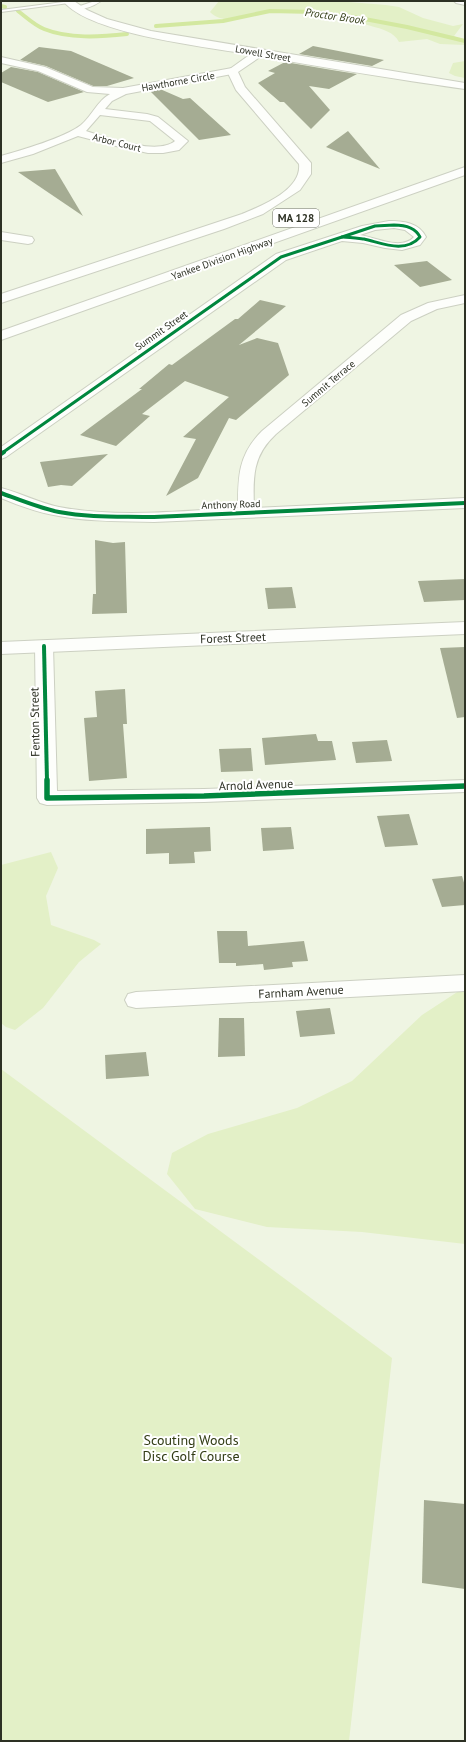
<svg xmlns="http://www.w3.org/2000/svg" width="466" height="1742" viewBox="0 0 466 1742" font-family="'PT Sans',sans-serif">
<rect width="100%" height="100%" fill="#eff5e3"/>
<g fill="#e3f0c7">
<path d="M219,1H336L386,5L399,7L423,18L453,26L463,24L454,36L465,41V45L440,44L427,39L399,42C394,32 382,29 371,26C346,18 322,13 296,12C285,11 274,11 263,13C247,15 223,26 210,12Z"/>
<path d="M465,61V78L455,76L449,73L453,63Z"/>
<path d="M51,852L58,868L46,896L51,925L94,940L101,944L79,962L43,1008L15,1030L6,1027L1,1023V865Z"/>
<path d="M465,987V1244L362,1232L267,1227L195,1209L167,1174L172,1153L208,1134L297,1108L352,1081L422,1015Z"/>
<path d="M1,1069L392,1358L349,1741H1Z"/>
</g>
<g fill="none" stroke-linecap="round" stroke-linejoin="round">
<g stroke="#d3e8a0" stroke-width="4">
<path d="M1,6L5,7"/>
<path d="M18,11C26,17 34,25 44,29C69,39 100,37 127,34"/>
<path d="M156,26L223,21L270,11L314,12L354,17L407,27L465,41"/>
</g>
</g>
<g fill="#a5ac93">
<path d="M313,46L384,60L372,66L299,54Z"/>
<path d="M39,47L71,51L134,78L107,86H93L46,66L20,60Z"/>
<path d="M285,62L332,70L357,74L329,89L309,86L330,110L311,129L284,102H280L258,83L275,73L268,71Z"/>
<path d="M11,67L38,72L84,92L48,102L1,82V73Z"/>
<path d="M160,89L183,99L190,98L231,135L199,140L150,91Z"/>
<path d="M348,131L380,169L326,147Z"/>
<path d="M55,169L83,216L18,172Z"/>
<path d="M427,261L452,280L420,287L394,265Z"/>
<path d="M260,300L286,306L239,345L257,338L278,343L289,375L236,420L229,418L198,478L166,496L196,439L183,437L229,397L185,381L142,414L150,416L116,446L80,435L142,389H139L169,364L172,365L235,319H238Z"/>
<path d="M108,454L72,486L61,485L48,487L40,462Z"/>
<path d="M95,540L113,543L125,542L127,613L92,614L93,594H96Z"/>
<path d="M465,579V600L424,602L418,581Z"/>
<path d="M292,587L296,608L268,609L265,588Z"/>
<path d="M465,647V717L457,718L440,648Z"/>
<path d="M125,689L127,724H123L127,778L89,781L84,718L97,717L95,691Z"/>
<path d="M316,734L318,741H332L336,760L265,765L262,738Z"/>
<path d="M387,740L392,761L356,763L352,742Z"/>
<path d="M251,748L253,771L221,772L219,749Z"/>
<path d="M409,814L418,845L385,847L377,816Z"/>
<path d="M210,827L211,851L194,852L195,863L169,864V853L146,854V829Z"/>
<path d="M291,827L294,849L263,851L261,828Z"/>
<path d="M462,876L465,886V905L442,907L432,879Z"/>
<path d="M217,931H247L248,946L304,941L308,961L292,962L293,967L264,970L263,964L236,966V963H219Z"/>
<path d="M330,1008L335,1034L300,1037L296,1011Z"/>
<path d="M219,1018H244L245,1056L218,1057Z"/>
<path d="M146,1052L149,1076L106,1079L105,1055Z"/>
<path d="M424,1500L465,1504V1589L422,1583Z"/>
</g>
<g fill="none" stroke-linecap="round" stroke-linejoin="round">
<defs>
<g id="service">
<path d="M71,1L69,3L1,12V10Z"/>
<path d="M95,1H101C94,6 82,11 74,8Z"/>
</g>
<g id="minor">
<path d="M454,1H465V5L456,3Z"/>
<path d="M1,57L45,67L93,87L123,88L232,68L237,71L232,74L126,94L112,101L105,109L147,114L158,117L188,141L179,150L163,153H148L116,146L78,136L33,154L1,163V156C22,150 64,138 81,125C92,116 97,101 110,94L87,92L38,71L1,63ZM100,115L150,121L175,141C157,156 106,137 86,131Z"/>
<path d="M389,221C404,221 419,223 426,237L420,245L402,250L385,248L363,243L342,241L286,260L6,457L1,459V447L276,254L362,226ZM394,228L405,230L414,237C401,251 375,237 360,235L375,230Z"/>
<path d="M1,232L32,237L34,240L32,243L28,244L1,240Z"/>
<path d="M465,295V303L437,309L411,321L276,434C252,456 253,478 254,508L465,498V508L154,522C122,521 91,522 59,516C39,513 20,506 1,498V488C21,493 39,503 59,507C117,518 179,511 238,508C238,477 238,455 262,431L401,315L428,303Z"/>
<path d="M44,641L50,642L53,646L57,791L204,789L465,780V792L204,802L47,805L40,803L37,798L35,646L38,642Z"/>
<path d="M465,975V991L136,1008L128,1006L125,1000L128,994L136,992Z"/>
</g>
<g id="tertiary">
<path d="M259,50L264,53L263,55L238,72L245,87L311,163V174L300,190L263,214L224,229L1,303V294L242,214C261,206 302,190 299,164L236,90L227,71L255,51Z"/>
<path d="M465,622V634L1,654V642Z"/>
</g>
<path id="secondary" d="M63,1H74L87,10L107,19L151,31L465,83V89C394,79 323,67 253,55C210,47 90,35 63,1Z"/>
<path id="motorway" d="M465,167V175L1,340V331Z"/>
</defs>
<use href="#service" stroke="#ccd0c2" stroke-width="2"/>
<use href="#minor" stroke="#ccd0c2" stroke-width="2"/>
<use href="#tertiary" stroke="#ccd0c2" stroke-width="2"/>
<use href="#secondary" stroke="#ccd0c2" stroke-width="2"/>
<use href="#motorway" stroke="#ccd0c2" stroke-width="2"/>
<use href="#service" fill="#fdfefb" fill-rule="evenodd"/>
<use href="#minor" fill="#fdfefb" fill-rule="evenodd"/>
<use href="#tertiary" fill="#fdfefb" fill-rule="evenodd"/>
<use href="#secondary" fill="#fdfefb" fill-rule="evenodd"/>
<use href="#motorway" fill="#fdfefb" fill-rule="evenodd"/>
<defs>
<g id="cycleway-far2">
<path d="M394,225C404,225 415,227 420,237C405,254 382,243 364,239C356,238 349,237 342,237L375,226Z"/>
<path d="M2,453L281,257L342,237"/>
</g>
<g id="cycleway-far1">
<path d="M1,454L4,452"/>
<path d="M1,493C20,500 39,508 59,512C91,518 122,516 154,517L465,503"/>
<path d="M44,646L47,781"/>
</g>
<path id="cycleway" d="M47,780V798L204,796L465,786"/>
</defs>
<use href="#cycleway-far2" stroke="#fff" stroke-width="4.5"/>
<use href="#cycleway-far1" stroke="#fff" stroke-width="6"/>
<use href="#cycleway" stroke="#fff" stroke-width="8"/>
<use href="#cycleway-far2" stroke="#00873e" stroke-width="3"/>
<use href="#cycleway-far1" stroke="#00873e" stroke-width="4"/>
<use href="#cycleway" stroke="#00873e" stroke-width="5.5"/>
</g>
<g text-anchor="middle" stroke-width="4" stroke-linejoin="round" paint-order="stroke">
<g font-size="10" fill="#2d3124" stroke="#fff">
<text transform="translate(263 53) rotate(10)" y="4">Lowell Street</text>
<text transform="translate(178 81) rotate(-10)" y="4">Hawthorne Circle</text>
<text transform="translate(117 142) rotate(14)" y="4">Arbor Court</text>
<text transform="translate(222 258) rotate(-20)" y="4">Yankee Division Highway</text>
<text transform="translate(161 330) rotate(-35)" y="4">Summit Street</text>
<text transform="translate(328 383) rotate(-40)" y="4">Summit Terrace</text>
<text transform="translate(231 504) rotate(-2)" y="4">Anthony Road</text>
</g>
<g font-size="11" font-style="italic" fill="#353f19" stroke="#fff">
<text transform="translate(335 16) rotate(8)" y="4">Proctor Brook</text>
</g>
<rect fill="#fff" stroke="#6c6f66" stroke-width="1" x="273" y="209" width="46" height="18" rx="3"/>
<g font-size="11" font-weight="bold" fill="#2d3124">
<text x="296" y="222">MA 128</text>
</g>
<g font-size="12" fill="#2d3124" stroke="#fff">
<text transform="translate(233 638) rotate(-2)" y="4">Forest Street</text>
<text transform="translate(35 722) rotate(-91)" y="4">Fenton Street</text>
<text transform="translate(256 785) rotate(-2)" y="4">Arnold Avenue</text>
<text transform="translate(301 992) rotate(-3)" y="4">Farnham Avenue</text>
</g>
<g font-size="14" fill="#323c15" stroke="#fff">
<text x="191" y="1445">Scouting Woods<tspan x="191" dy="16">Disc Golf Course</tspan></text>
</g>
</g>
<rect width="466" height="1742" fill="none" stroke="#2d3124" stroke-width="4"/>
</svg>
